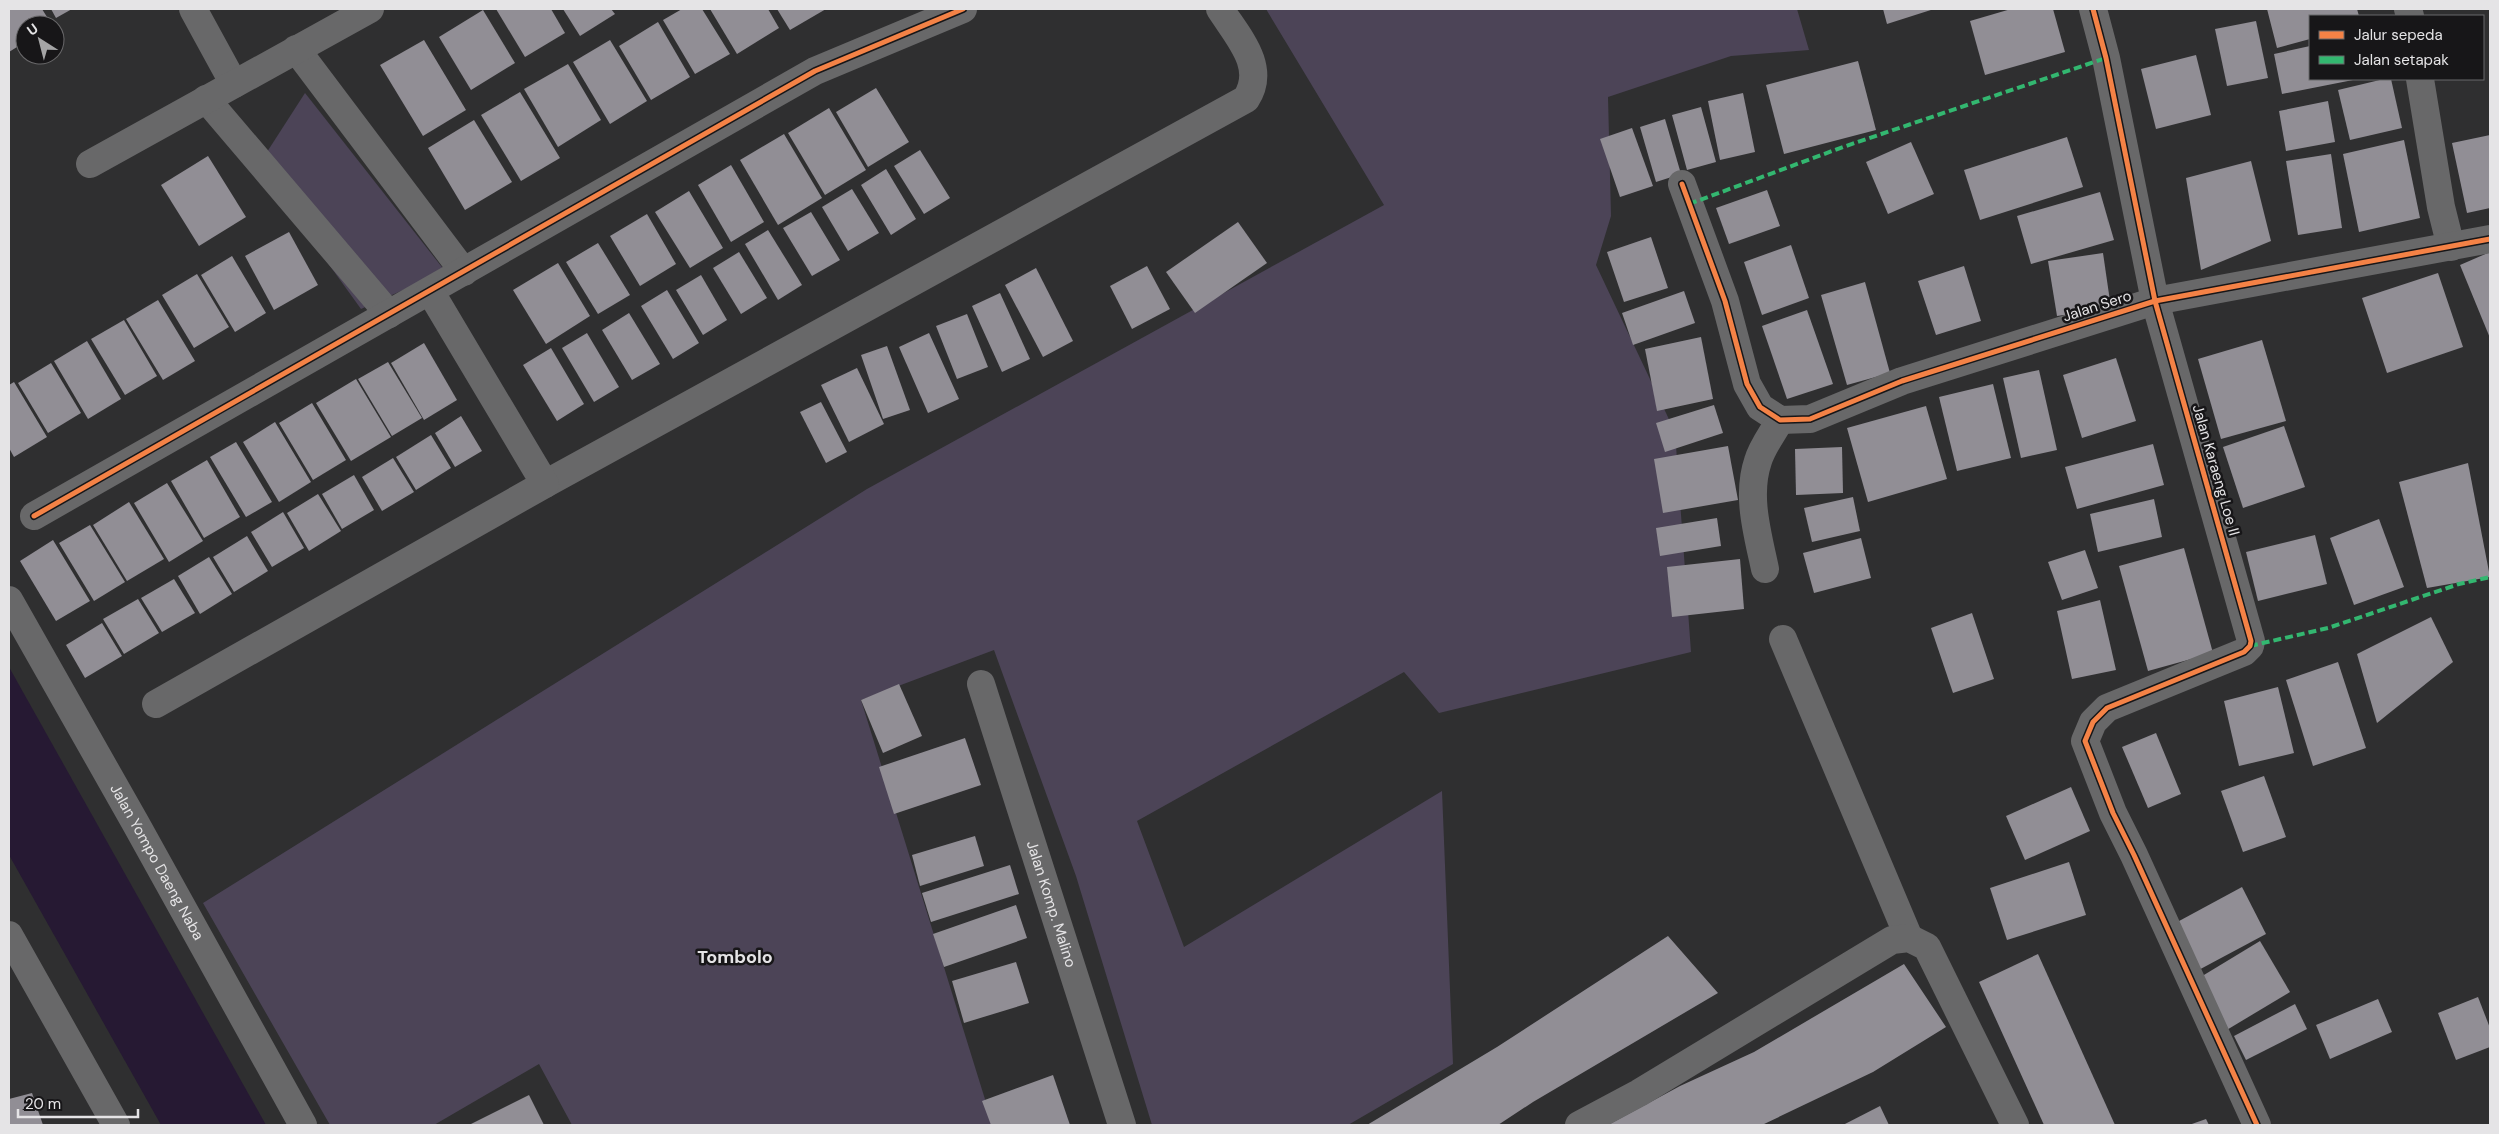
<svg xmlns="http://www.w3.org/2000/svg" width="2499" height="1134" viewBox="0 0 2499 1134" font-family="'DM Sans',sans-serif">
<rect width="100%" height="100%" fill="#2f2f30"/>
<g fill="#4c4457">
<path d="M1266,9H1797L1809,50L1731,56L1608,97L1611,216L1596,265L1675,432L1691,652L1439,713L1404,672L1137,821L1184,947L1442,791L1453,1064L1348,1125H1152L1076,876L994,650L861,700L993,1125H572L539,1064L434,1125H330L203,903L867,489L1384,205Z"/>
<path d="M305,93L445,271L361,309L258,166Z"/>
</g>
<path fill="#261933" d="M9,667L266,1125H161L9,855Z"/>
<g fill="#918e95">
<path d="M9,9H42L52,25H25V42L9,52Z"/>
<path d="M51,9H72L56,18Z"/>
<path d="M496,9H551L565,33L525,57Z"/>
<path d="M563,9H611L615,14L580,36Z"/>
<path d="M682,9H702L730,54L695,74L663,20Z"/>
<path d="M710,9H768L779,28L737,54Z"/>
<path d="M777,9H826L790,30Z"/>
<path d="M1883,9H1934L1887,24Z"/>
<path d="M2011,9H2053L2065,52L1985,75L1970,21Z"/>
<path d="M2267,9H2357L2359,16H2310V39L2277,48Z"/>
<path d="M483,10L515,63L471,90L439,37Z"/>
<path d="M2256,21L2268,78L2227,86L2215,29Z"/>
<path d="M658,22L690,77L651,100L619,46Z"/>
<path d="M424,40L466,110L423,136L380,65Z"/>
<path d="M610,40L647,101L610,124L573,62Z"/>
<path d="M2310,46V79L2353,80L2282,94L2274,54Z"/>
<path d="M2196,55L2211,115L2156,129L2141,69Z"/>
<path d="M1858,61L1876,130L1784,154L1766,85Z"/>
<path d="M568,64L601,120L558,147L524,89Z"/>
<path d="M2384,79H2391L2402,128L2350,140L2338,90Z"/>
<path d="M876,88L909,142L868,167L836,112Z"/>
<path d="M520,92L560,158L521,181L481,115Z"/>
<path d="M1743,93L1755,152L1720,160L1708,101Z"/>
<path d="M2328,101L2335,142L2286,151L2279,111Z"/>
<path d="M1701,107L1716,162L1687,170L1672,115Z"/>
<path d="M829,108L866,170L825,195L788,133Z"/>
<path d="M1665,119L1681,174L1656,182L1640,127Z"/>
<path d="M474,120L512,182L465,210L428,148Z"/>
<path d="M1632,128L1653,186L1620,197L1600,139Z"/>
<path d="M784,134L822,198L778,225L740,160Z"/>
<path d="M2490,135V208L2467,213L2452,143Z"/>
<path d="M2067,137L2083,187L1980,220L1964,170Z"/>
<path d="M2404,140L2420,218L2359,232L2343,154Z"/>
<path d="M1911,142L1934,194L1888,214L1866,162Z"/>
<path d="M920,150L950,198L924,214L894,166Z"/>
<path d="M2331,154L2342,228L2298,235L2286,161Z"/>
<path d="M208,156L246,217L199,246L161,185Z"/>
<path d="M2251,161L2271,241L2201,270L2186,178Z"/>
<path d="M731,165L764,222L731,242L698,185Z"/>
<path d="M886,169L916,219L891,235L861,185Z"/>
<path d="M852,189L879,233L848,251L822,207Z"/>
<path d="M1767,190L1780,226L1729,244L1716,208Z"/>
<path d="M689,191L723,248L690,268L655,212Z"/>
<path d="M2100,192L2114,240L2031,264L2017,216Z"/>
<path d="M811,212L840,260L812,276L783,228Z"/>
<path d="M647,214L676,264L640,286L610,236Z"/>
<path d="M1238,222L1267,263L1195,313L1166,272Z"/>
<path d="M768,230L802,285L778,300L745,244Z"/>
<path d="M289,232L318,285L274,310L245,256Z"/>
<path d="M1651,237L1668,288L1624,302L1607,252Z"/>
<path d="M598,243L630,295L598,314L566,262Z"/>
<path d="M1791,245L1809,298L1762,315L1744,262Z"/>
<path d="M739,252L767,298L741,314L713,268Z"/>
<path d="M2490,252V338L2460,265Z"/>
<path d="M2103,253L2111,308L2057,316L2048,261Z"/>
<path d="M232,256L266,313L235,332L201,275Z"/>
<path d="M558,263L590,316L546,344L513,290Z"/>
<path d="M1147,266L1170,309L1132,329L1110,286Z"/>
<path d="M1964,266L1981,321L1936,335L1918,281Z"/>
<path d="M1036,268L1073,341L1043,357L1005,285Z"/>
<path d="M2438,273L2463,347L2387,373L2362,298Z"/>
<path d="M197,274L229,327L194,348L162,295Z"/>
<path d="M701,275L727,320L703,335L676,290Z"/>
<path d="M1865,282L1890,373L1847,385L1821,295Z"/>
<path d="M667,290L699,343L673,359L641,306Z"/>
<path d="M1684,291L1695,323L1633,345L1622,313Z"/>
<path d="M1000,293L1030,359L1002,372L972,306Z"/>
<path d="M158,300L195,361L163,380L126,319Z"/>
<path d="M1807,310L1833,384L1787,399L1762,326Z"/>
<path d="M629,313L660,364L632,380L602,330Z"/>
<path d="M967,314L988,367L957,379L936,326Z"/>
<path d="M124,320L157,376L125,395L91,339Z"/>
<path d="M587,333L619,387L594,402L562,348Z"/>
<path d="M929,333L959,399L928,413L899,347Z"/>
<path d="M1701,337L1713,399L1657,411L1645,349Z"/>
<path d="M2262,340L2286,421L2221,439L2198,359Z"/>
<path d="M87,341L121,399L88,419L54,361Z"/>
<path d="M424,343L457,400L424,420L391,363Z"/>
<path d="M887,346L910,410L883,419L861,355Z"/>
<path d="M551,348L584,404L557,421L523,365Z"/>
<path d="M2116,358L2136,421L2082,438L2063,375Z"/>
<path d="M388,362L422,418L392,436L358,379Z"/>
<path d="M51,363L81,413L48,433L18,383Z"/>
<path d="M857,368L884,424L849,442L821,385Z"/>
<path d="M2039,370L2057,450L2021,458L2003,378Z"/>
<path d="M356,379L391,437L351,461L316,403Z"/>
<path d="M14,382L47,437L14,457L9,448V385Z"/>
<path d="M1993,384L2011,458L1957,471L1939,397Z"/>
<path d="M821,402L847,452L826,463L800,412Z"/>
<path d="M312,403L346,460L313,480L279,423Z"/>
<path d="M1714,405L1723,433L1665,452L1656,423Z"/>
<path d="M1926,406L1947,479L1868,502L1847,428Z"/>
<path d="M461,416L482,451L455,467L435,433Z"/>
<path d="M275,422L311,482L279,502L243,442Z"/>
<path d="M2284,426L2305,487L2243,508L2223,447Z"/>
<path d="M431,435L451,468L416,490L396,457Z"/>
<path d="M236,442L272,502L246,517L210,457Z"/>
<path d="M2153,444L2164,485L2077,509L2065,467Z"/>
<path d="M1728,446L1738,500L1663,513L1654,459Z"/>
<path d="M1842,447L1843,493L1796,495L1795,449Z"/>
<path d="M393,458L414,492L382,511L362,477Z"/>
<path d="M207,460L240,517L204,538L171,481Z"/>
<path d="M2468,463L2490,577L2427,588L2399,482Z"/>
<path d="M354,475L374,510L342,529L322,494Z"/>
<path d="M167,483L203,541L169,562L134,503Z"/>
<path d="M318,494L341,531L309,551L287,513Z"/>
<path d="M1853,497L1860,531L1812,542L1804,508Z"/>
<path d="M2154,499L2162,537L2098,552L2090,514Z"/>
<path d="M129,502L164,559L127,581L93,525Z"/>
<path d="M283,512L304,548L272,567L251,532Z"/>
<path d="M1717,518L1721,546L1660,556L1656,528Z"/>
<path d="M2379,519L2404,587L2354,605L2330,538Z"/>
<path d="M90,525L125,582L94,601L59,543Z"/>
<path d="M2315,535L2327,584L2258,601L2246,552Z"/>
<path d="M247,536L268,571L234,592L213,557Z"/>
<path d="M1861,538L1871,578L1814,593L1803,553Z"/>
<path d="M53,540L90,601L56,621L20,561Z"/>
<path d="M2184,548L2213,653L2148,671L2119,566Z"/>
<path d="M2085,550L2098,588L2062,600L2048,562Z"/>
<path d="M209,557L232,594L200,614L178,576Z"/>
<path d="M1740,559L1744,609L1672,617L1667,567Z"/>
<path d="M174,579L195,613L162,632L141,598Z"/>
<path d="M138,599L159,633L124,654L103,619Z"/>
<path d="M2100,600L2116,670L2072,679L2057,611Z"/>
<path d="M1972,613L1994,679L1953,693L1931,628Z"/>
<path d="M2431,617L2453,662L2377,723L2357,654Z"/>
<path d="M102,623L122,656L85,678L66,645Z"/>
<path d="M2338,662L2366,748L2313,766L2286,680Z"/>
<path d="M899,684L922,736L883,753L861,700Z"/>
<path d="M2278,687L2294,753L2239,766L2224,701Z"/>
<path d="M2156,733L2181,794L2148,808L2122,747Z"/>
<path d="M965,738L981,785L894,814L879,767Z"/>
<path d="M2264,776L2286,837L2243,852L2221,791Z"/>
<path d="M2071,787L2090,831L2025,860L2006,816Z"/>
<path d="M975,836L984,866L920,886L912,855Z"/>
<path d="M2069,862L2086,915L2007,940L1990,888Z"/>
<path d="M1010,865L1019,894L931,922L922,893Z"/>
<path d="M2242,887L2266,934L2193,973L2168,927Z"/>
<path d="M1016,905L1027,938L944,967L933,934Z"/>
<path d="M1668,936L1718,993L1533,1102L1498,1125H1367L1497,1047Z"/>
<path d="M2260,941L2290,992L2225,1031L2194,981Z"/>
<path d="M2038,954L2115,1125H2044L1979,982Z"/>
<path d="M1016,962L1029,1003L964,1023L952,981Z"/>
<path d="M1904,964L1946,1027L1873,1072L1762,1125H1608L1680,1086L1754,1052Z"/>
<path d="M2478,997L2490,1028V1047L2456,1060L2438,1013Z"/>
<path d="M2378,999L2392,1032L2330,1059L2316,1025Z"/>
<path d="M2295,1004L2307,1029L2246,1060L2234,1036Z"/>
<path d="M1053,1075L1070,1125H991L982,1101Z"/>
<path d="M32,1093L43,1125H9V1099Z"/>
<path d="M529,1095L544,1125H469Z"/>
<path d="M1880,1106L1889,1125H1843Z"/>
<path d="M2206,1119L2209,1125H2189Z"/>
</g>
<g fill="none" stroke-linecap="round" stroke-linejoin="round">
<g stroke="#686869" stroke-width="28">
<path d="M193,9L234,84"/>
<path d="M2093,9L2106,58L2155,301L2251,641L2250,646L2244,652L2107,708L2093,722L2085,741L2113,813L2134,855L2257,1125"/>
<path d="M2408,9L2410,16"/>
<path d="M296,49L464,272"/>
<path d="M2420,79L2441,207L2451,247"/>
<path d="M206,99L389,314"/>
<path d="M90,164L370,9"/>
<path d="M1682,184L1725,301L1747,384L1760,407L1780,420L1810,419L1902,381L2155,301L2490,239"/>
<path d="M545,484L1246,99C1267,67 1238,37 1220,9"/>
<path d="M34,516L815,71L963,9"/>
<path d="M1765,569C1758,535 1746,496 1758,461C1762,447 1773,433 1780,420"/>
<path d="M1783,639L1909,938"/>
<path id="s1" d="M981,684L1122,1125"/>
<path d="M156,704L545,484L430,291"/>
<path d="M1579,1125L1639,1093L1892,940L1909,938L1927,947L2015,1125"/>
</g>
<g stroke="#686869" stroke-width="28">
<path id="s2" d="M9,600L136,824L303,1125"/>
<path d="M9,935L116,1125"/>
</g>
<g stroke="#33b770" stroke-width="4" stroke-dasharray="8 4" stroke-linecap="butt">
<path d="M1689,204L1843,147L2106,58"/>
<path d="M2250,646L2328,628L2459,584L2490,577"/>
</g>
<defs>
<g id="cycleway">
<path d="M2093,9L2106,58L2155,301L2251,641L2250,646L2244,652L2107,708L2093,722L2085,741L2113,813L2134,855L2257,1125"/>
<path d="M1682,184L1725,301L1747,384L1760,407L1780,420L1810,419L1902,381L2155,301L2490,239"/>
<path d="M34,516L815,71L963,9"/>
</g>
</defs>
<use href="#cycleway" stroke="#171618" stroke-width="8"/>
<use href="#cycleway" stroke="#f48246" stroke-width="5"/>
</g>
<g text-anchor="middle" stroke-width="5" stroke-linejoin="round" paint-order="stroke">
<g font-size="15" fill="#e5e4e6" stroke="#171618">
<text transform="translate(2097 306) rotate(-18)" y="5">Jalan Sero</text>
<text transform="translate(2216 470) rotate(74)" y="5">Jalan Karaeng Loe II</text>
<text dy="5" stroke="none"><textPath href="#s2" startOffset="301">Jalan Yompo Daeng Naba</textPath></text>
<text dy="5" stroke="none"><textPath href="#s1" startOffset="231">Jalan Komp. Malino</textPath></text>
</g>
<g font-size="18" font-weight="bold" fill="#e5e4e6" stroke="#171618">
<text x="735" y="963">Tombolo</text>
</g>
</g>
<rect width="2499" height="1134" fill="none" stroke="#e5e4e6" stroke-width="20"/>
<rect x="2309" y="15" width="175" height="65" fill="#171618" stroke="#69686a"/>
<rect x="2319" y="31" width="25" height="8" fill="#f48246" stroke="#69686a"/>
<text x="2354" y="40" font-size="15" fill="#e5e4e6">Jalur sepeda</text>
<rect x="2319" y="56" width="25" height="8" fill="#33b770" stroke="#69686a"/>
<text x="2354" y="65" font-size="15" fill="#e5e4e6">Jalan setapak</text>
<g transform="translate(40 40) rotate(324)"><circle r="24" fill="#171618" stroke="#69686a"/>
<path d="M0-4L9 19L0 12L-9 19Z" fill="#a5a5a6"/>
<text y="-8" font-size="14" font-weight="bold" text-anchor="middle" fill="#e5e4e6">U</text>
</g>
<path d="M18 1109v8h120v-8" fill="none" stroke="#e5e4e6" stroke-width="2.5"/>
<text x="25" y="1109" font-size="15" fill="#e5e4e6" stroke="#171618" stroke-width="4" paint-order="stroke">20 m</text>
</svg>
